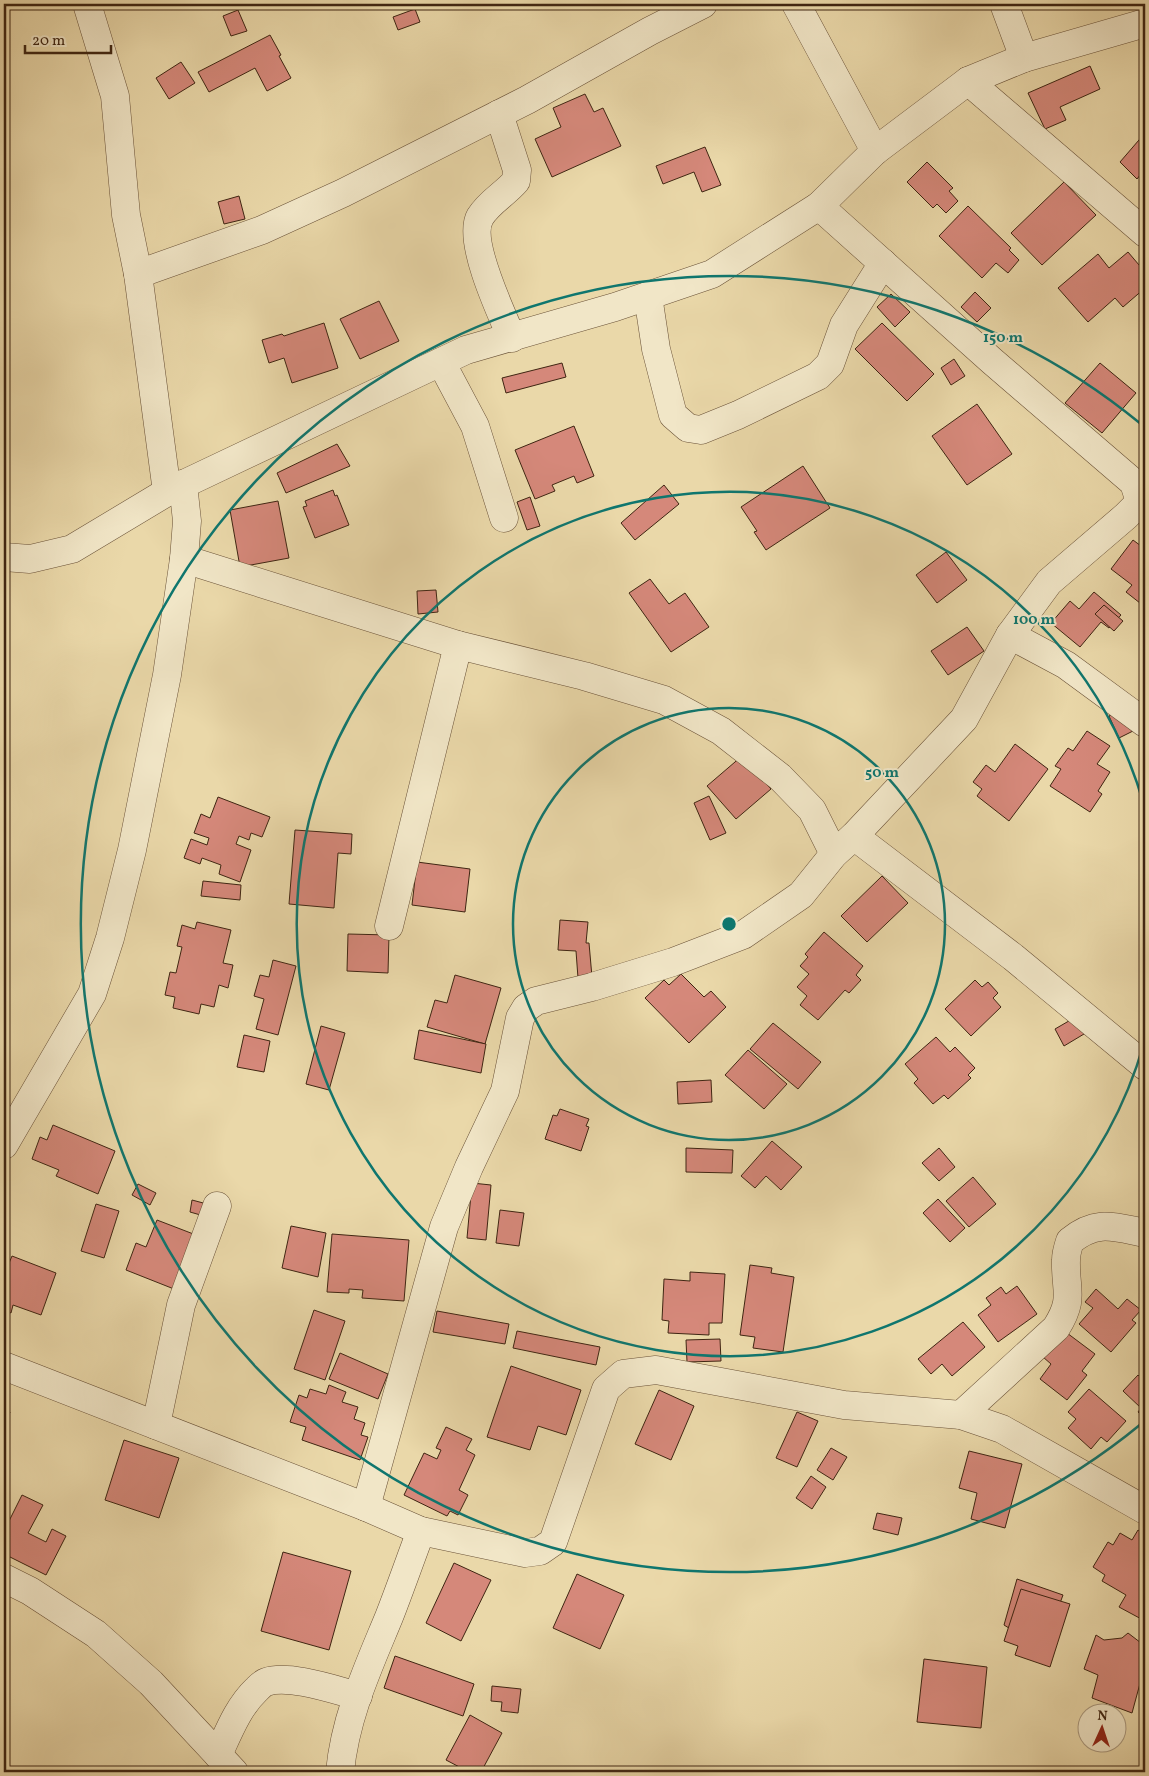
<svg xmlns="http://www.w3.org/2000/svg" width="1149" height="1776" viewBox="0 0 1149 1776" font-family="Vollkorn,serif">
<rect width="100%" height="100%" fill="#ead8a9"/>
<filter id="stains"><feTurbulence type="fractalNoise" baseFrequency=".004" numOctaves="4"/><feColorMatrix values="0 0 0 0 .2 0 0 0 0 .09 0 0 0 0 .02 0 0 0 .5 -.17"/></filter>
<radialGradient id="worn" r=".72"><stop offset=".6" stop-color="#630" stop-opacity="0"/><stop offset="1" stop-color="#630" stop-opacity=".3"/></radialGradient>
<g fill="#d5887a" stroke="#3f2512">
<path d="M415,9L420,22L398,30L393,17Z"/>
<path d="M238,10L247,31L231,36L223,16Z"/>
<path d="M270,35L281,55L279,56L291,78L267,91L255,68L209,92L198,72Z"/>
<path d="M181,62L195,83L169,99L156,78Z"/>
<path d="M1090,66L1100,89L1060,107L1066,120L1045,129L1028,93Z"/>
<path d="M585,94L594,112L603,108L621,146L552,177L535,139L561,127L553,108Z"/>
<path d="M1145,133V178L1141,174L1137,179L1120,162Z"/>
<path d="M705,147L721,185L702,192L694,172L663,184L656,166Z"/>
<path d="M927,162L953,188L949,191L958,201L946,213L937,204L933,208L907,182Z"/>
<path d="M1064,182L1096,215L1042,265L1011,233Z"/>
<path d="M239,196L245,219L224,224L218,202Z"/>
<path d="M968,206L1011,248L1009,250L1019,260L1008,273L996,263L982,278L939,236Z"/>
<path d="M1128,252L1145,272L1141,277L1145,282V288L1123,307L1115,298L1088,322L1058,288L1098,254L1109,268Z"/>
<path d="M975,292L991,308L977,322L961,307Z"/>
<path d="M891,294L910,312L895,327L877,307Z"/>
<path d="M379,301L399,341L360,359L340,319Z"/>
<path d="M324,323L338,368L292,383L284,358L269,363L262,340L282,334L284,336Z"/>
<path d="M882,323L934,374L907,401L855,349Z"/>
<path d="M954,359L965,376L951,385L941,368Z"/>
<path d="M562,363L566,377L506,393L502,378Z"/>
<path d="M1100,363L1136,393L1102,433L1065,403Z"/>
<path d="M977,404L1012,454L967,485L932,436Z"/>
<path d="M574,426L594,476L577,483L574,476L552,485L555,491L535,499L515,450Z"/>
<path d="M337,444L350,466L286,493L277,473Z"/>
<path d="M803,466L830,508L766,550L754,532L757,531L741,507Z"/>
<path d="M664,485L679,504L635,540L621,523Z"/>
<path d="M333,490L335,496L337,495L349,525L315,538L303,507L307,506L305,501Z"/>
<path d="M530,497L540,526L527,530L517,502Z"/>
<path d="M278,501L289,558L240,567L230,510Z"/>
<path d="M1133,540L1145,549V607L1126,592L1132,585L1111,569Z"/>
<path d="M946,552L967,580L937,603L916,575Z"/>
<path d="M650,579L669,604L685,593L709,627L671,652L629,593Z"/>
<path d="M436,590L438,612L418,614L417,591Z"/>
<path d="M1094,592L1121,615L1109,628L1101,622L1080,647L1051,623L1070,601L1079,609Z"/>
<path d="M1104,605L1123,621L1114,631L1095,614Z"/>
<path d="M967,627L984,651L948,675L931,651Z"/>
<path d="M1122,709L1133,731L1119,738L1109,716Z"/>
<path d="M1087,731L1110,746L1097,764L1110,772L1098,791L1102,794L1090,812L1050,786L1061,769L1055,766L1068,748L1073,751Z"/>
<path d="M1015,744L1048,769L1009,821L977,796L982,789L973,782L986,765L995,772Z"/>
<path d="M742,756L771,789L736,819L707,786Z"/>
<path d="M709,796L726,833L710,840L694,803Z"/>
<path d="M218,797L270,817L262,837L251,833L249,840L239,836L236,844L251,850L240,882L219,874L221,865L202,858L200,864L184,858L191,839L207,845L209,838L194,833L201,814L210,818Z"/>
<path d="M295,830L352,834L351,854L338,853L334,908L289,904Z"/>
<path d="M417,862L470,869L465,912L412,905Z"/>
<path d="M882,876L908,903L867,942L841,916Z"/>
<path d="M203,881L241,885L240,900L201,896Z"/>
<path d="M560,920L588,922L586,943H589L592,977L578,978L576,951L558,950Z"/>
<path d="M197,922L231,930L223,963L233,965L228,988L219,985L214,1007L201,1004L199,1014L173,1008L175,997L165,995L170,972L176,973L182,947L177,946L182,925L195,929Z"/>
<path d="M824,932L863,966L856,975L861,980L849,993L845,990L818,1020L800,1005L807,996L797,987L809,974L800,966L808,957L805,954Z"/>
<path d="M348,934L389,935L388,973L347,971Z"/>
<path d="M273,960L296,966L278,1035L256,1029L264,999L254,996L260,975L269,977Z"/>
<path d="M681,974L704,997L711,991L726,1007L689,1043L645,998L664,980L669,985Z"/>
<path d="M455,975L501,988L485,1044L427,1027L435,1000L447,1003Z"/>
<path d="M975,980L982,987L988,982L998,993L993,998L1001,1007L971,1036L945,1009Z"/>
<path d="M1074,1018L1084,1034L1064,1046L1055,1029Z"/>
<path d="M773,1023L821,1062L798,1089L750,1049Z"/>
<path d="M321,1026L345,1033L329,1090L306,1084Z"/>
<path d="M419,1030L486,1044L481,1073L414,1059Z"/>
<path d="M244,1035L270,1041L264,1072L237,1067Z"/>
<path d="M936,1037L950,1052L955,1047L975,1068L968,1075L971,1078L948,1099L944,1095L933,1104L914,1083L918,1079L905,1064Z"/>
<path d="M748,1050L787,1084L764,1109L725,1075Z"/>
<path d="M711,1080L712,1102L678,1104L677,1082Z"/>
<path d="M560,1109L589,1119L586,1126L589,1127L581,1151L545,1139L553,1115L557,1116Z"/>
<path d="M53,1125L115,1151L98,1194L56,1176L59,1170L32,1159L40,1137L47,1140Z"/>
<path d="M772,1141L802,1167L781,1190L766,1176L755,1188L741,1176Z"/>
<path d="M686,1148L733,1150L732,1173L686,1172Z"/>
<path d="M939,1148L955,1167L939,1181L922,1163Z"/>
<path d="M973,1177L996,1204L969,1227L946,1201Z"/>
<path d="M472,1183L491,1185L486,1240L467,1238Z"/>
<path d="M138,1184L156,1193L150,1205L132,1195Z"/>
<path d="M938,1199L965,1228L950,1242L923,1213Z"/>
<path d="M192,1200L207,1204L204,1216L190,1212Z"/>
<path d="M96,1204L119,1211L104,1258L81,1251Z"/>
<path d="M500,1210L524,1213L519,1246L496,1243Z"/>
<path d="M157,1220L196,1235L174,1289L126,1270L136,1243L146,1247Z"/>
<path d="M291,1226L326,1233L318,1277L282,1268Z"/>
<path d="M332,1234L409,1240L404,1301L362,1298L363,1290L349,1289V1293L327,1292Z"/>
<path d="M12,1256L56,1273L41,1315L13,1305L11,1313L4,1310V1266L7,1268Z"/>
<path d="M750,1265L772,1268L771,1273L794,1277L783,1352L753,1348L755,1337L740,1335Z"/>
<path d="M690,1272L725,1274L722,1323H709V1335L668,1333L669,1321L662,1320L664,1279L690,1281Z"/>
<path d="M1017,1286L1037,1314L998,1342L978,1315L991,1305L986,1298L1001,1287L1006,1294Z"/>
<path d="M1096,1289L1118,1309L1127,1299L1141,1310L1132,1320L1136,1323L1111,1352L1079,1324L1093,1308L1085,1302Z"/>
<path d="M314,1310L345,1321L325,1380L294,1369Z"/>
<path d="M437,1311L509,1324L505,1344L433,1332Z"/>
<path d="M963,1322L985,1347L952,1376L942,1364L931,1374L918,1359Z"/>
<path d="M1063,1330L1095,1354L1082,1371L1087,1375L1067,1400L1040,1379L1051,1364L1043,1357Z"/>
<path d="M517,1331L600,1347L596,1365L513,1348Z"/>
<path d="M720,1339L721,1361L687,1362L686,1340Z"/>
<path d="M340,1353L388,1374L378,1399L329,1379Z"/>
<path d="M511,1366L581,1390L566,1435L538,1426L530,1450L487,1437Z"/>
<path d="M1138,1375L1145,1382V1419L1138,1412L1141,1408L1123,1391Z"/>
<path d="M329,1385L346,1392L342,1402L358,1407L354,1419L365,1423L361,1435L368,1437L360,1460L302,1440L306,1427L290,1422L299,1395L307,1398L310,1389L326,1394Z"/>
<path d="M1089,1389L1126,1421L1107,1442L1101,1437L1091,1449L1068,1428L1076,1419L1068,1412Z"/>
<path d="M659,1390L694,1406L671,1460L635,1444Z"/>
<path d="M4,1409L10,1412L4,1429Z"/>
<path d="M797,1412L818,1421L797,1467L776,1458Z"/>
<path d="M446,1427L472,1439L466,1450L475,1455L459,1490L468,1495L458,1515L450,1511L447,1516L404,1495L424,1453L437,1459L441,1450L436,1448Z"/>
<path d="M124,1440L179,1458L159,1518L105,1500Z"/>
<path d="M831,1448L847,1457L833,1480L817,1470Z"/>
<path d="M969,1451L1022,1464L1005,1528L971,1519L977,1493L959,1488Z"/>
<path d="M811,1476L826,1487L812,1509L796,1498Z"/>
<path d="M22,1495L43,1505L28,1533L46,1542L52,1529L66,1536L46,1575L4,1554V1529L7,1523H8Z"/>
<path d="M877,1513L902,1518L898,1535L873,1529Z"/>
<path d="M1138,1530L1145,1535V1621L1119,1607L1126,1595L1102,1581L1105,1575L1093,1567L1108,1542L1113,1545L1120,1533L1132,1540Z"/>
<path d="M283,1552L351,1571L329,1650L261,1631Z"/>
<path d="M454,1563L491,1580L461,1641L426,1623Z"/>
<path d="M577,1574L624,1595L600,1649L553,1628Z"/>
<path d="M1017,1579L1063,1595L1043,1649L1004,1625Z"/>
<path d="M1021,1589L1070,1604L1050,1667L1015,1655L1018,1646L1004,1641Z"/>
<path d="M1128,1633L1145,1646V1665L1132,1713L1092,1698L1098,1675L1084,1669L1096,1635L1104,1640L1122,1638Z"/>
<path d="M395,1656L474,1684L463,1716L384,1688Z"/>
<path d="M924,1659L987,1667L981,1728L917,1722Z"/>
<path d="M492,1686L521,1689L518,1713L501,1711L502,1702L491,1701Z"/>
<path d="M470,1715L502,1733L481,1772H469L446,1760Z"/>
</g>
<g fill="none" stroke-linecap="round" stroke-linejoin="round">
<defs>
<g id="minor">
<path d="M87,4L115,96L126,215L138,274L167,492"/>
<path d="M796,4L875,151"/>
<path d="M1004,4L1024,58"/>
<path d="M968,81L1145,233"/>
<path d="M499,114L517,170L516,181C505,194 489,202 480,217C467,240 501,313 512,338"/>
<path d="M138,274L262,230L343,193L527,100L650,31L703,4"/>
<path d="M648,296L656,349L673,415L688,428L701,430L738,415L818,376L830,364L844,325L883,263"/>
<path d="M441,362L475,426L504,518"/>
<path d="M4,557L30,559L72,549L167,492L466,350L615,307L712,274L819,206L875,151L968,81L1024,58L1145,23"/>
<path d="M184,559L458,645L584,676L664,700L721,731L780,777L812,810L834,854"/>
<path d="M1010,635L1066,665L1145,723"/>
<path d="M854,836L1013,957L1145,1066"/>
<path d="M389,926L458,645"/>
<path d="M4,1145L92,994L110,938L132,850L167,675L184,559L187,521L183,484"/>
<path d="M4,1366L366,1507L421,1531L525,1553L540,1551L553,1542L606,1389L623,1374L656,1370L844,1405L961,1415L1002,1429L1145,1510"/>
<path d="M961,1415L1056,1328C1075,1298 1065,1291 1066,1260C1066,1254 1068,1247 1070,1241C1097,1219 1114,1227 1145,1233"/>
<path d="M156,1425L181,1305L217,1206"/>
<path d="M366,1507L444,1227L469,1167L505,1091L520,1018L526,1008L536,1001L592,987L673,962L743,935L801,895L834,854L854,836L964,719L1010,635L1049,582L1126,516L1140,502L1134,483L992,361L819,206"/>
<path d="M4,1578L30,1591L96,1634L151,1683L234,1772"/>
<path d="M218,1755C229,1731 238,1707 257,1689C260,1686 263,1683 266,1682C289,1674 335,1690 358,1696"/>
<path d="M340,1772C345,1717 368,1668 389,1617C400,1589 410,1560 421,1531"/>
</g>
</defs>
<use href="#minor" stroke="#6a5238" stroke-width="29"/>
<use href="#minor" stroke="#f1e6c7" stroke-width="28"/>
</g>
<g fill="none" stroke="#0f766e" stroke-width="2.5">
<circle cx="729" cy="924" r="216"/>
<path d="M1144 1043A432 432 0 1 1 1144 805"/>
<path d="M1141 1424A648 648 0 1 1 1141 424"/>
</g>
<circle cx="729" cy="924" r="8" fill="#0f766e" stroke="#f1e6c7" stroke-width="2.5"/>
<g font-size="15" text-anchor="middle" font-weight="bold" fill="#0f766e" stroke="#f1e6c7" stroke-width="4" stroke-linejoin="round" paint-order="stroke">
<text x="1003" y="342">150 m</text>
<text x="1034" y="624">100 m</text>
<text x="882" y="777">50 m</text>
</g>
<rect width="1149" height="1776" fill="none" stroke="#ead8a9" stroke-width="20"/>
<rect x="5" y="5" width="1139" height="1766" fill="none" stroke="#3f2512" stroke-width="2.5"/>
<rect x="10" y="10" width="1129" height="1756" fill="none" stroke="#3f2512"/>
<g transform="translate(1102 1728) rotate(3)"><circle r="24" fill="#f1e6c7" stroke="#aa997f"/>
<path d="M0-4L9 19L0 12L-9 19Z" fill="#8f2418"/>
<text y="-8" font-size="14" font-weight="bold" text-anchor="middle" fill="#3f2512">N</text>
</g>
<path d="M25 45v8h86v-8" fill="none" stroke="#3f2512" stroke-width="2.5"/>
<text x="32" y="45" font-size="15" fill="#3f2512" stroke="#f1e6c7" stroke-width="4" paint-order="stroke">20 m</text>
<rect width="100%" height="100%" filter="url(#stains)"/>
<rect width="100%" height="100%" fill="url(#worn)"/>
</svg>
